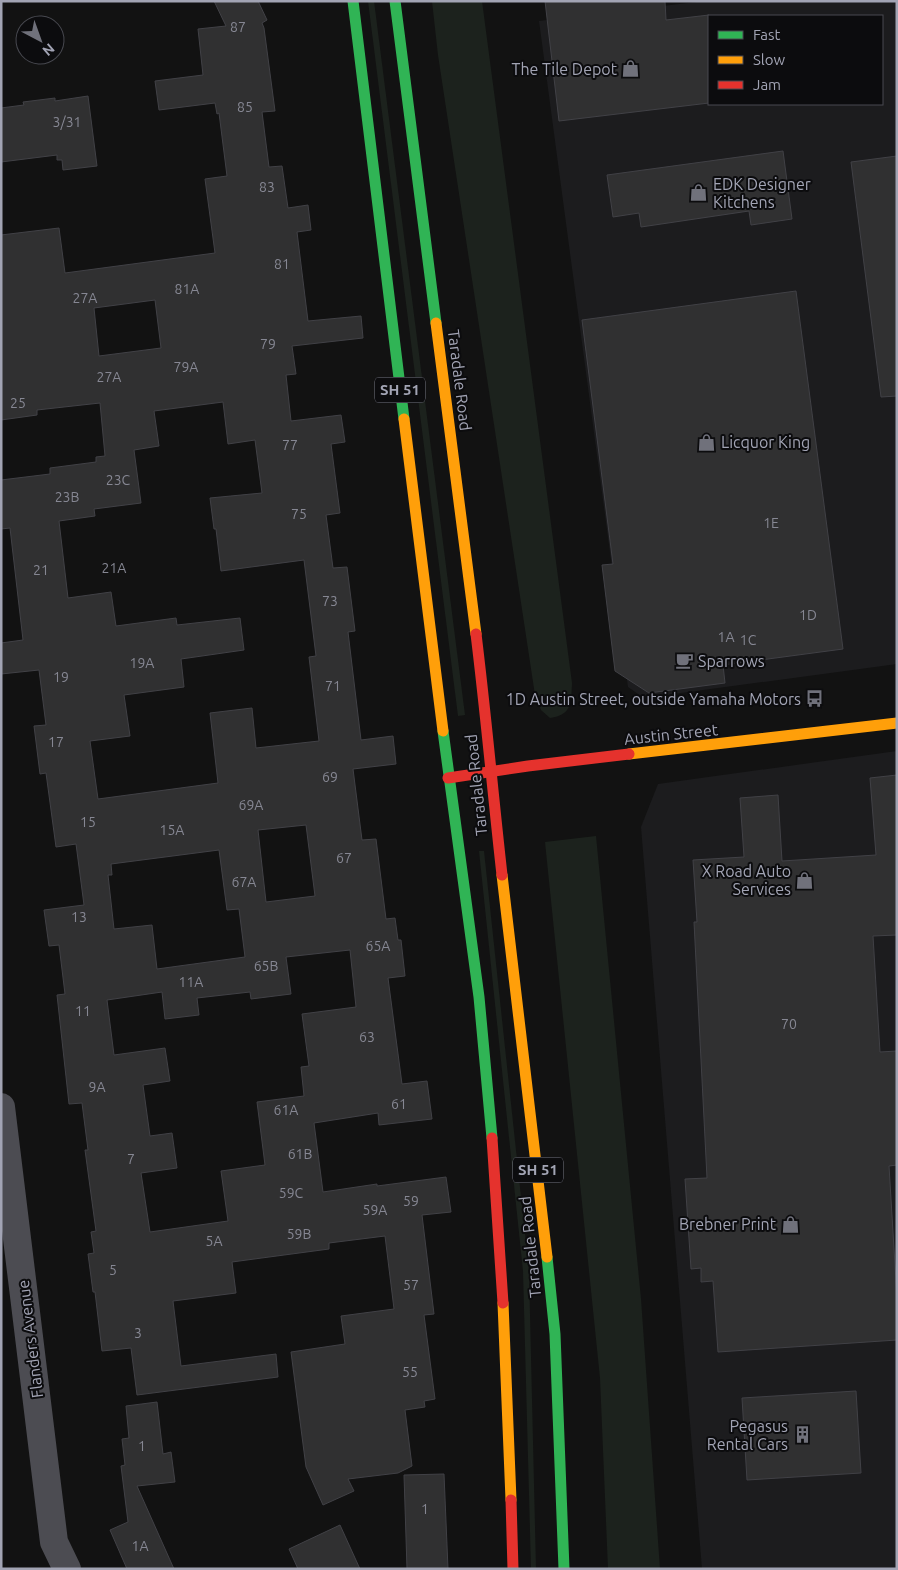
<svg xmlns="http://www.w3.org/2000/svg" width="898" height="1570" viewBox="0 0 898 1570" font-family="Ubuntu,sans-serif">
<rect width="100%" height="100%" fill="#121212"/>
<g fill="#1c1c1e" fill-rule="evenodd">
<path d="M704,1H897V664L644,698L628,687L539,21ZM709,16H882V104H709Z"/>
<path d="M897,751V1569H702L641,827L658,784Z"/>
</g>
<g fill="#1c221d">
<path d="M368,1H374L465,715L458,716Z"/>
<path d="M432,1H482L572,683C571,703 572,715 550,718L541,710L535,695L438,55Z"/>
<path d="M596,836L641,1299L660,1569H608L600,1378L545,842Z"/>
<path d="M479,851H484L529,1272L536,1569H531L523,1271Z"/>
</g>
<g fill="#303031" stroke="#414146" fill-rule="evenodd">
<path d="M214,1H258L267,20L262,23L264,28L275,111L262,112L269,167L282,166L288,208L308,205L311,230L297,232L308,321L361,316L363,338L292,346L296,374L286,375L291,421L341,415L345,442L331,444L340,513L326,515L333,568L347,567L355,631L348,632L361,740L393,736L396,764L353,769L362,840L376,839L386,919L395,918L398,940H401L405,976L388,978L402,1084L427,1081L432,1119L379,1125L378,1113L314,1123L323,1192L377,1184V1186L446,1177L451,1212L422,1215L434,1314L424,1315L435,1399L424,1401L425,1407L405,1410L412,1466L398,1473L348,1479L354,1491L323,1505L306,1467L291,1352L345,1344L341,1316L394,1309L385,1236L329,1243V1249L232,1262L236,1293L173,1301L181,1366L276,1354L278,1377L137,1395L131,1348L102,1351L95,1292H93L88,1254L94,1253L91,1232L96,1231L85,1150H88L82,1103L69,1104L57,995L65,994L59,945L49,946L44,910L84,905L76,844L56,847L46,773L40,774L34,726L46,725L39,670L1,674V643L23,640L10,528L1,529V480L50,474V468L96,462V457L105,456L100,403L37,410V415L1,420V235L59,228L65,273L215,253L205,179L227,176L219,113L217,114L215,103L159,110L155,81L203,75L198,29L226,26ZM155,300L161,348L99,356L94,308ZM223,402L228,444L255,440L262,493L210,498L214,529H216L221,571L304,560L316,656L309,657L319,741L256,748L252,708L210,713L218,783L98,799L90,741L130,736L124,695L184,687L181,659L244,650L240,618L177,625L176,618L116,626L111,592L68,598L59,521L95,516L94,509L141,503L134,450L159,446L154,411ZM306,825L315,896L266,902L258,830ZM219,850L227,910L239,909L245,957L157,969L152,925L114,929L108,875H112L111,864ZM350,950L356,1007L302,1014L309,1066L301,1067L304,1096L257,1102L265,1165L221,1171L228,1221L150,1232L141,1173L177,1168L172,1133L150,1136L143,1085L170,1081L165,1048L114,1055L107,1000L162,992L165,1019L199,1015L197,998L250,992L251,999L291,994L286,957Z"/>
<path d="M545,1H665L666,20L709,15V103L559,121Z"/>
<path d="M88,96L97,166L63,170L62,160H57V155L1,162V108L24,105L23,102L55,98V101Z"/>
<path d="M783,151L792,219L751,225L749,211L641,227L639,213L613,217L607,175Z"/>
<path d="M897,156V396L881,397L851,162Z"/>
<path d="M796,291L843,649L723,665L725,683L649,693L615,671L602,565L613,564L582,320Z"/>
<path d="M897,775V935L873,936L880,1052L897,1051V1165L889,1166L897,1298V1340L718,1352L713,1281L701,1282V1268L691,1269L685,1179L707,1178L694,922H697L693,860L744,857L740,798L778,795L782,861L876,855L870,778Z"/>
<path d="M856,1391L861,1473L747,1480L742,1398Z"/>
<path d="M157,1402L163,1454L171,1452L175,1482L137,1486L174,1569H127L110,1530L128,1522L121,1466L125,1465L122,1439L129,1438L126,1406Z"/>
<path d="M444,1474L448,1569H407L404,1475Z"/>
<path d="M340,1525L360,1569H298L289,1549Z"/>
</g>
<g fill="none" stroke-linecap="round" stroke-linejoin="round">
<path stroke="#4c4c52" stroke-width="28" d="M1,1107L54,1542L67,1569"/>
<g stroke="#30b455" stroke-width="11">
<path d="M353,1L404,419"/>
<path d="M395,1L436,323"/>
<path d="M443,731L479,997L492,1138"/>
<path d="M547,1257L555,1334L564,1569"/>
</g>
<g stroke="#ff9f0a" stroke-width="11">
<path d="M436,323L476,634"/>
<path d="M404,419L443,731"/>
<path d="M629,754L897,723"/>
<path d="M502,875L547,1257"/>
<path d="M503,1303L511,1500"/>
</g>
<g stroke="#e5322d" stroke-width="11">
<path d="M476,634C486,715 493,795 502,875"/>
<path d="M448,778L528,766L629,754"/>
<path d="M492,1138L503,1303"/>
<path d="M511,1500L513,1569"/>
</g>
</g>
<defs>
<symbol id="shop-bare" viewBox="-9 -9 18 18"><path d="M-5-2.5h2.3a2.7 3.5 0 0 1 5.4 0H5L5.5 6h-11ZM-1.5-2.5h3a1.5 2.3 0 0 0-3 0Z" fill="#70717b" stroke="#0c0c0e" stroke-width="2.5" paint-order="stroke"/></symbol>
<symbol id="cafe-bare" viewBox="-9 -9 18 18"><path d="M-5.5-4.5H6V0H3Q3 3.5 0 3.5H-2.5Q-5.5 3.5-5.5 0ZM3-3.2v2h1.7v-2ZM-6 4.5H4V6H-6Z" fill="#70717b" stroke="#0c0c0e" stroke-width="2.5" paint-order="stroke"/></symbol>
<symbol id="bus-bare" viewBox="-9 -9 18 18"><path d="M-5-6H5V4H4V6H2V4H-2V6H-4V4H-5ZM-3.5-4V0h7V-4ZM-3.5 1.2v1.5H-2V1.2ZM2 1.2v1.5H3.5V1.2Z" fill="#70717b" stroke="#0c0c0e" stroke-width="2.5" paint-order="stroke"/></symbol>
<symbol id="building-bare" viewBox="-9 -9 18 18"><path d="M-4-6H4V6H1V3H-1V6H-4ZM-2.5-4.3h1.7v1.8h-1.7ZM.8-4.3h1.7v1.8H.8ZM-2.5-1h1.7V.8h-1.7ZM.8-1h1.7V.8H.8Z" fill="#70717b" stroke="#0c0c0e" stroke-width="2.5" paint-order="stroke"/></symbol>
</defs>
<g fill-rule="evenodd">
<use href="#shop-bare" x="618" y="56" width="25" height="25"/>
<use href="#shop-bare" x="686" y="180" width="25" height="25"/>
<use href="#shop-bare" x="694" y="430" width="25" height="25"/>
<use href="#cafe-bare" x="672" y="648" width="25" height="25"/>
<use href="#bus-bare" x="802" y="686" width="25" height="25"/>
<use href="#shop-bare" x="792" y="868" width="25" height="25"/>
<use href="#shop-bare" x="778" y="1212" width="25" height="25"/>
<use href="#building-bare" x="790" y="1422" width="25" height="25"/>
</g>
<g text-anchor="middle" stroke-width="4" stroke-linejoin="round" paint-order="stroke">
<g font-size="14" fill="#868793">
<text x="238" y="32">87</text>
<text x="245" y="112">85</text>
<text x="67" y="127">3/31</text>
<text x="267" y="192">83</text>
<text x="282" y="269">81</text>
<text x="187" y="294">81A</text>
<text x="85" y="303">27A</text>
<text x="268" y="349">79</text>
<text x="186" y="372">79A</text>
<text x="109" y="382">27A</text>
<text x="18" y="408">25</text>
<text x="290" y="450">77</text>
<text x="118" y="485">23C</text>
<text x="67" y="502">23B</text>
<text x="299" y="519">75</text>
<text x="771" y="528">1E</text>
<text x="114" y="573">21A</text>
<text x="41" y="575">21</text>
<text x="330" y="606">73</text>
<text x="808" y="620">1D</text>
<text x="726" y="642">1A</text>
<text x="748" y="645">1C</text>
<text x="142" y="668">19A</text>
<text x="61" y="682">19</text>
<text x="333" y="691">71</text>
<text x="56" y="747">17</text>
<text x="330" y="782">69</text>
<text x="251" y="810">69A</text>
<text x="88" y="827">15</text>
<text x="172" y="835">15A</text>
<text x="344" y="863">67</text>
<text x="244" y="887">67A</text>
<text x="79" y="922">13</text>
<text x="378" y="951">65A</text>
<text x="266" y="971">65B</text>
<text x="191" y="987">11A</text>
<text x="83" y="1016">11</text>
<text x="789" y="1029">70</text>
<text x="367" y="1042">63</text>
<text x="97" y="1092">9A</text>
<text x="399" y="1109">61</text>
<text x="286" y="1115">61A</text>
<text x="300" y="1159">61B</text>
<text x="131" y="1164">7</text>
<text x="291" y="1198">59C</text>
<text x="411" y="1206">59</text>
<text x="375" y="1215">59A</text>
<text x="299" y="1239">59B</text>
<text x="214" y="1246">5A</text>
<text x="113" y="1275">5</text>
<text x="411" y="1290">57</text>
<text x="138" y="1338">3</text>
<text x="410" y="1377">55</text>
<text x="142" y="1451">1</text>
<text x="425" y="1514">1</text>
<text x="140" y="1551">1A</text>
</g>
<g fill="#0c0c0e" stroke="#757682" stroke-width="1">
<rect x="375" y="377.5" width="50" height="25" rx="4"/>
<rect x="513" y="1157.5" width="50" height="25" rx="4"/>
</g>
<g font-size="15" font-weight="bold" fill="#a2a4b4">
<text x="400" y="395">SH 51</text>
<text x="538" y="1175">SH 51</text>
</g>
<g font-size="16" fill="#a2a4b4" stroke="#0c0c0e" text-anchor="end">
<text x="617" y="75">The Tile Depot</text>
<text x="713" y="190" text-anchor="start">EDK Designer<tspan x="713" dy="18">Kitchens</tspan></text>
<text x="721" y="448" text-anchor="start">Licquor King</text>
<text x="698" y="667" text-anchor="start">Sparrows</text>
<text x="801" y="705">1D Austin Street, outside Yamaha Motors</text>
<text x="791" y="877">X Road Auto<tspan x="791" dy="18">Services</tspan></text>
<text x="776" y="1230">Brebner Print</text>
<text x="788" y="1432">Pegasus<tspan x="788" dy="18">Rental Cars</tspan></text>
</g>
<g font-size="16" fill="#a2a4b4" stroke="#0c0c0e">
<text transform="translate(460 380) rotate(83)" y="6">Taradale Road</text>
<text transform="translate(671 734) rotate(-6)" y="6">Austin Street</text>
<text transform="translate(476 785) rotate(-96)" y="6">Taradale Road</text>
<text transform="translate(530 1247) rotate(-96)" y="6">Taradale Road</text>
<text transform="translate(30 1339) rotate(-97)" y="6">Flanders Avenue</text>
</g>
</g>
<rect width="898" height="1570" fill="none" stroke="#a2a4b4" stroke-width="5"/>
<rect x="708" y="15" width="175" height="90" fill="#0c0c0e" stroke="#484950"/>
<rect x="718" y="31" width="25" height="8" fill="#30b455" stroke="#484950"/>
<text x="753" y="40" font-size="15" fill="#a2a4b4">Fast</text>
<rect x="718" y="56" width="25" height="8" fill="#ff9f0a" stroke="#484950"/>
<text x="753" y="65" font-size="15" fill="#a2a4b4">Slow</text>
<rect x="718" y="81" width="25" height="8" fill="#e5322d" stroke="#484950"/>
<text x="753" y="90" font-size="15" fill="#a2a4b4">Jam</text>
<g transform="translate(40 40) rotate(139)"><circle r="24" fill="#0c0c0e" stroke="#484950"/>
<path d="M0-4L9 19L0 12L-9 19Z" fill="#70717b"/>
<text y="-8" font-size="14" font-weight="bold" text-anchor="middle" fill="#a2a4b4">N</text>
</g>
</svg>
